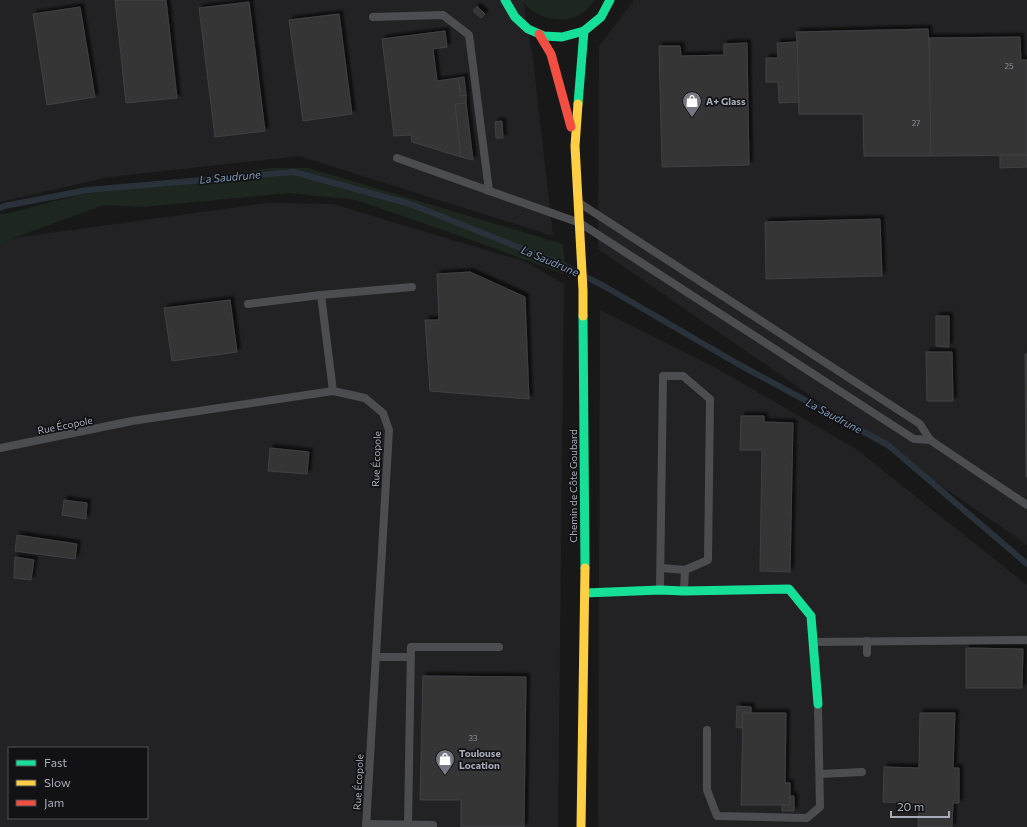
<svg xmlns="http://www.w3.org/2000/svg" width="1027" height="827" viewBox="0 0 1027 827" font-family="Commissioner,sans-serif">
<defs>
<filter id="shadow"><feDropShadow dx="3.5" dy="-3.5" stdDeviation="1" flood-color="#0009"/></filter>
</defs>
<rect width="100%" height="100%" fill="#181818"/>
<g fill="#222224" fill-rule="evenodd">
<path d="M0,0H523L533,59L553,236L299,156L109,177L0,202Z"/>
<path d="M633,0H1027V545L598,249L599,46L633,2Z"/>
<path d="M267,203L333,204L526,262L564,284L558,827H0V240ZM9,748H147V818H9Z"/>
<path d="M600,310L716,368L856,449L1027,585V827H598Z"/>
</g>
<g fill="#1d261f">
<path d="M522,0H595C592,3 589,7 586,10C572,23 548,22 533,11C529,9 525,4 522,0Z"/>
<path d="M271,168H308L563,244L566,275L480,243L356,200L289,193L143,207L104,205L8,240L0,244V214L9,213L78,195Z"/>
</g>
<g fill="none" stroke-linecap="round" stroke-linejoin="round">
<g stroke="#29323b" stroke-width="6">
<path d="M0,208L4,206L88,190L294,172L410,204L563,265L578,273"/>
<path d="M586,277L604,286L738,364L888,445L1027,564"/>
</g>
</g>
<g fill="#343436" stroke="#404144" filter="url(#shadow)">
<path d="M115,0H166L177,98L126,103Z"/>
<path d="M249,2L265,131L215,137L199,8Z"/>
<path d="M477,6L485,14L481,18L473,11Z"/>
<path d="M80,7L95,97L47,105L33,14Z"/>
<path d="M339,14L352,114L303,121L289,20Z"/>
<path d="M928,29L930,62L931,156H864L863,114H799L797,42L796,32Z"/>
<path d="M445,31L447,47L433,49L437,81L458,78L461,96L466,95V103L455,104L461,157L412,142L411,135L394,136L382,39Z"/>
<path d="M1020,37L1021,60H1027V155L931,156L929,38Z"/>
<path d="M797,42L799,102L779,103L778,82H766V58H778L777,43Z"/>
<path d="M747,43L749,165L662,167L659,46H680L681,56L724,55V44Z"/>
<path d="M464,77L466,95L461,96L458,78Z"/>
<path d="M466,103L473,160L461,157L455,104Z"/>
<path d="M502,121L503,138H496L495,122Z"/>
<path d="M1000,155H1027V167L1000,168Z"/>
<path d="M880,219L882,276L766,279L765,222Z"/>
<path d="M470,272L525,297L529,399L430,391L425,320H439L437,274Z"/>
<path d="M230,300L237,352L172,361L164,308Z"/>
<path d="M936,316H949V347L936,346Z"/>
<path d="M926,352H952L953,401H927Z"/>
<path d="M1025,354H1027V477H1026Z"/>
<path d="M741,416H764V422L793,423L790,572L760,571L762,450H740Z"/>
<path d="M270,448L309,452L307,474L268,471Z"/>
<path d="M64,500L87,503L86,519L62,515Z"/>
<path d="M17,535L77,544L75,559L15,551Z"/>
<path d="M15,557L34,560L31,580L14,578Z"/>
<path d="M966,648L1023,649L1022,688H966Z"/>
<path d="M423,676L526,677L524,827H461V800H420Z"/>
<path d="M737,706L751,707V713H743L742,728L736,727Z"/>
<path d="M743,713H786L785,783H790V805H741Z"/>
<path d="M920,713H955L953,768H959V803H953L952,827H918L919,803L883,802L884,767L919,768Z"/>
<path d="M790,796H794V811H782V805H790Z"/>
</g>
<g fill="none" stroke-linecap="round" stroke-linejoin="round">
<g stroke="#4c4d51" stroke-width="8">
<path d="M373,17L443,15L469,35L489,191"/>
<path d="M397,158L580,223L914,439L930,440"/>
<path d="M581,204L920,424L930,440L1027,505"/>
<path d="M321,295L412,287"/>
<path d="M248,304L321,295L333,391"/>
<path d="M0,448L132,421L333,391L365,398L383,413L389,430L366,827"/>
<path d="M661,568L685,570"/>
<path d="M660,588L663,376H683L710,399L708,560L685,570L684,590"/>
<path d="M814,642L1027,640"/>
<path d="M867,653V641"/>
<path d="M376,657H410"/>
<path d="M707,730V790L717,816L807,818L820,807L818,705"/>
<path d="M820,774L862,772"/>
<path d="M366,824L433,825V827"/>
<path d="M408,825L411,647H499"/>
</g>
<g stroke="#16e098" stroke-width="9">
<path d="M505,0L515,17L528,29L544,36L562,37L584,31L601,17L610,0"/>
<path d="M578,104L584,31"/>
<path d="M583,316L585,568"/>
<path d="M585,593L660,590L684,591L789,589L811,616L818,704"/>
</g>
<g stroke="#ffcf43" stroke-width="9">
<path d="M578,104L575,146L583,290V316"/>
<path d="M581,827L585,568"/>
</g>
<path stroke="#f24e42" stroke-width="9" d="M539,34L551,54L571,127"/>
</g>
<defs>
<symbol id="shop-pin" viewBox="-11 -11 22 30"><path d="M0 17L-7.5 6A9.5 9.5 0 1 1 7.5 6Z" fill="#767881" stroke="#121214"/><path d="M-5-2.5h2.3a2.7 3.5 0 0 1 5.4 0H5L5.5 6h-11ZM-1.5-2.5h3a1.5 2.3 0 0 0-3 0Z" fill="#fff"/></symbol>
</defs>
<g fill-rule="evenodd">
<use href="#shop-pin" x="681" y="90" width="22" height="30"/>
<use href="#shop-pin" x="434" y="748" width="22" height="30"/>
</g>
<g text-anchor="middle" stroke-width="3.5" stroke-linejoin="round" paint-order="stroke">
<g font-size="8" fill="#8b8e99">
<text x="1009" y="69">25</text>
<text x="916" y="126">27</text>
<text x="473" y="741">33</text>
</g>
<g font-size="10" font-weight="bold" fill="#a8acba" stroke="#121214" text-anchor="start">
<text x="706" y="105">A+ Glass</text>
<text x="459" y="757">Toulouse<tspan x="459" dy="12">Location</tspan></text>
</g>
<g font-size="10" fill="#a8acba" stroke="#121214">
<text transform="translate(65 425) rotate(-11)" y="4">Rue Écopole</text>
<text transform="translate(376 459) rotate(-88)" y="4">Rue Écopole</text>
<text transform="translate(573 486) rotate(-90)" y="4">Chemin de Côte Goubard</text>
<text transform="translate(358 782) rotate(-87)" y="4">Rue Écopole</text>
</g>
<g font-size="11" font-style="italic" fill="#7c99b8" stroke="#121214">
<text transform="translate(230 177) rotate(-5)" y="4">La Saudrune</text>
<text transform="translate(550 261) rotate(23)" y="4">La Saudrune</text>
<text transform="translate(834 416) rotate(28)" y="4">La Saudrune</text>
</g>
</g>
<rect x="8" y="747" width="140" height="72" fill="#121214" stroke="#4e5056"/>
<rect x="16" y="760" width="20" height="6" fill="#16e098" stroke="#4e5056"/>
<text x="44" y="767" font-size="12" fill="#a8acba">Fast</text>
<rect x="16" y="780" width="20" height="6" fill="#ffcf43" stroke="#4e5056"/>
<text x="44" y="787" font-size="12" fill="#a8acba">Slow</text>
<rect x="16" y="800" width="20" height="6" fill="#f24e42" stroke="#4e5056"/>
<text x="44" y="807" font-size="12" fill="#a8acba">Jam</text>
<path d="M891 811v6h58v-6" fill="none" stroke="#a8acba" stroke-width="2"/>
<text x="897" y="811" font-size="12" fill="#a8acba" stroke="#121214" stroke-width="3" paint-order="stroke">20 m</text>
</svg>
